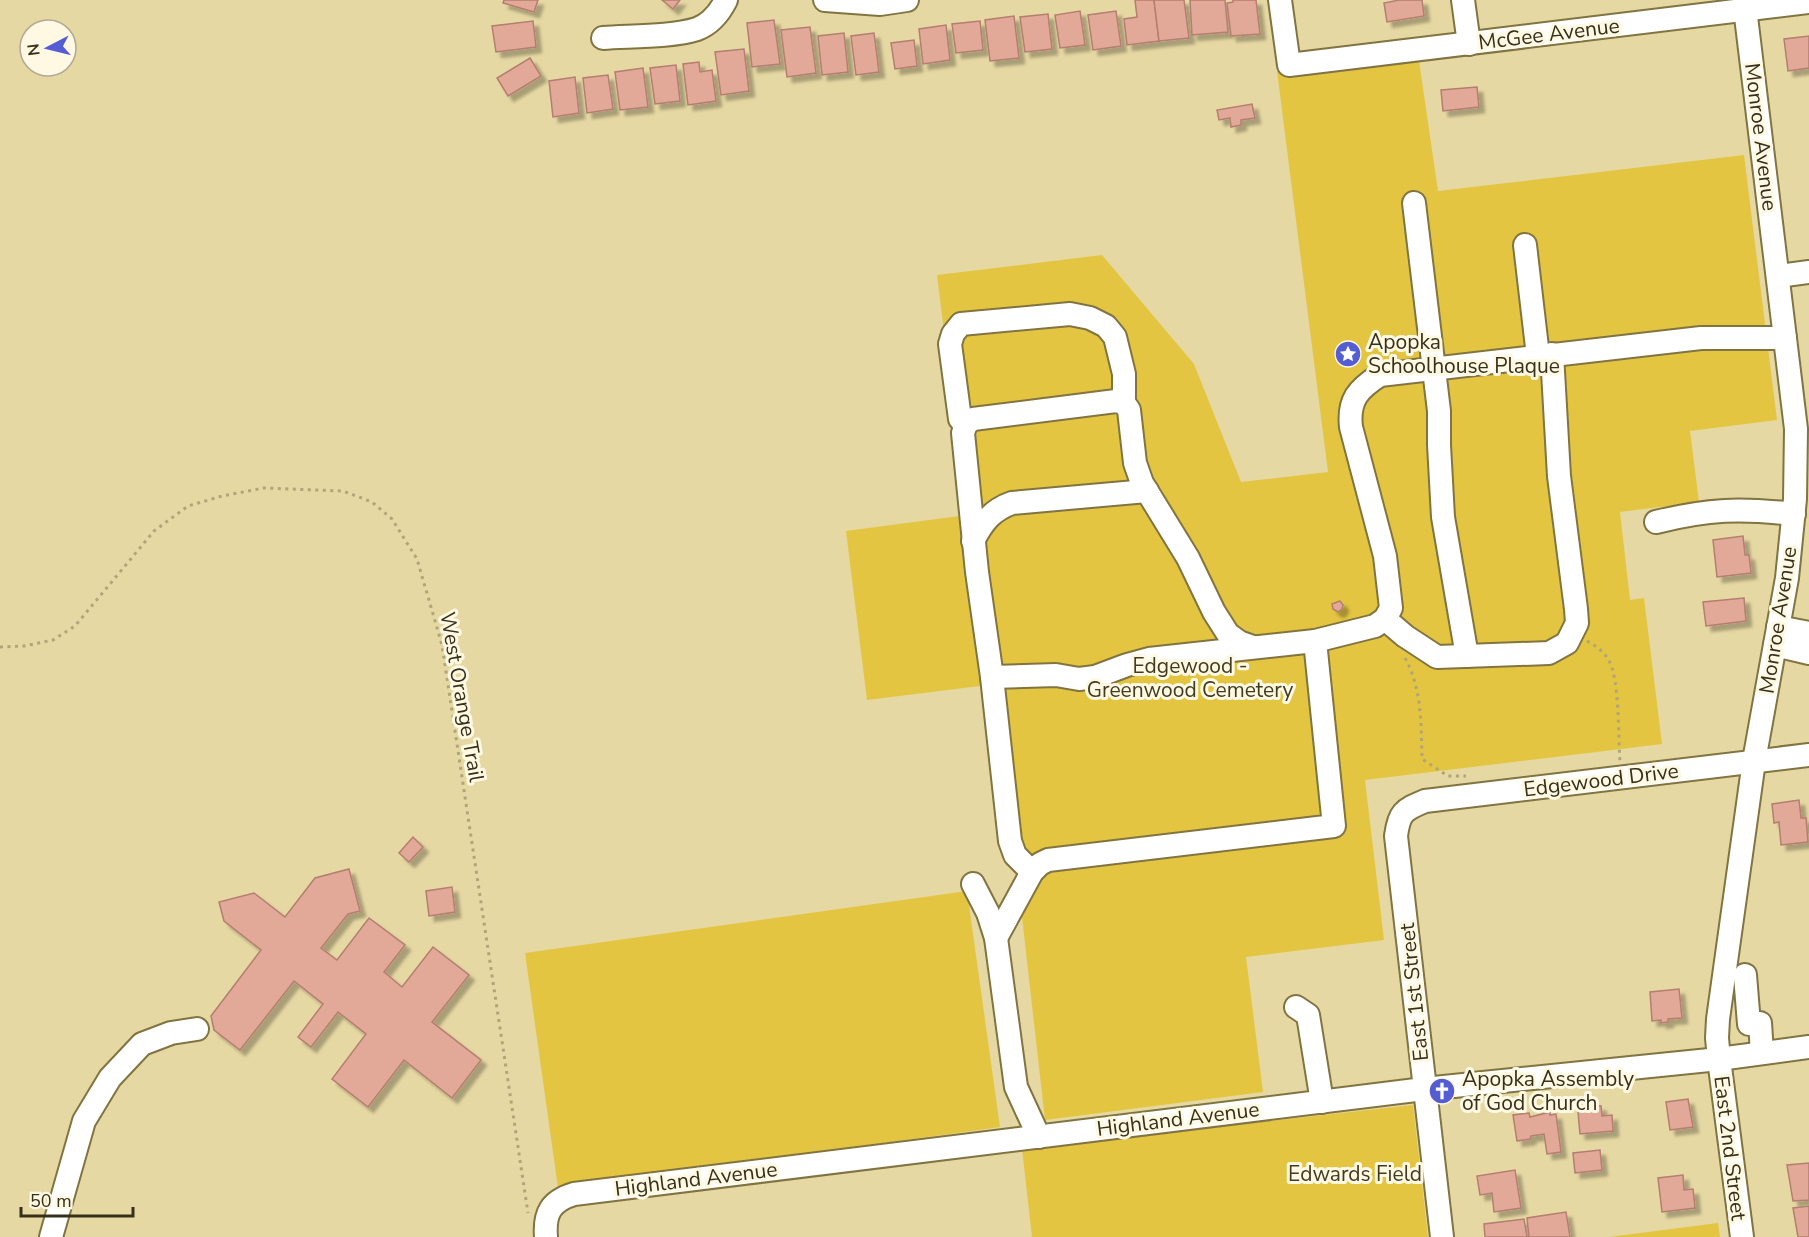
<svg xmlns="http://www.w3.org/2000/svg" width="1809" height="1237" viewBox="0 0 1809 1237" font-family="'Nunito Sans',sans-serif">
<defs>
<filter id="shadow"><feDropShadow dx="5.5" dy="5.5" stdDeviation="1.5" flood-color="#0004"/></filter>
</defs>
<rect width="100%" height="100%" fill="#e6d8a2"/>
<g fill="#e3c542">
<path d="M1418,54L1438,191L1744,155L1777,420L1690,431L1699,502L1620,512L1630,600L1644,598L1662,744L1365,780L1384,940L1246,957L1263,1092L1045,1120L1016,864L988,685L867,700L846,531L967,515L937,275L1102,255L1194,364L1241,482L1328,472L1277,71Z"/>
<path d="M967,891L1000,1127L558,1188L525,953Z"/>
<path d="M1413,1105L1428,1237H1032L1022,1149Z"/>
<path d="M1718,1223L1720,1237H1609Z"/>
</g>
<g fill="#e2a999" stroke="#b47e6f" stroke-width="1.5" filter="url(#shadow)">
<path d="M504,0H538L534,12L503,3Z"/>
<path d="M662,0H680L673,9Z"/>
<path d="M1135,0H1154L1159,41L1127,45L1124,19L1137,17Z"/>
<path d="M1154,0H1184L1189,38L1159,41Z"/>
<path d="M1190,0H1225L1228,32L1192,35Z"/>
<path d="M1233,0H1256L1260,34L1231,36L1227,3L1233,2Z"/>
<path d="M1422,0L1424,16L1387,22L1384,3L1399,0Z"/>
<path d="M1080,11L1085,45L1060,48L1055,15Z"/>
<path d="M1116,11L1121,46L1093,50L1088,15Z"/>
<path d="M1048,14L1052,49L1025,52L1020,17Z"/>
<path d="M1014,16L1019,58L990,61L985,20Z"/>
<path d="M774,20L780,64L752,67L747,23Z"/>
<path d="M533,21L536,47L496,52L492,26Z"/>
<path d="M980,21L983,50L956,53L952,24Z"/>
<path d="M946,25L950,60L923,64L919,29Z"/>
<path d="M810,27L816,73L787,77L781,30Z"/>
<path d="M844,33L848,72L822,75L818,36Z"/>
<path d="M874,33L879,72L856,75L851,36Z"/>
<path d="M1809,36V68L1788,71L1784,39Z"/>
<path d="M914,40L917,66L895,69L891,43Z"/>
<path d="M744,49L749,91L721,95L715,52Z"/>
<path d="M530,58L541,76L508,96L497,78Z"/>
<path d="M699,62L700,72L712,70L716,101L688,105L683,64Z"/>
<path d="M676,65L680,101L655,104L650,68Z"/>
<path d="M643,68L648,107L620,110L615,72Z"/>
<path d="M608,75L613,109L587,113L583,78Z"/>
<path d="M575,77L579,113L553,117L549,81Z"/>
<path d="M1477,87L1479,107L1443,111L1441,90Z"/>
<path d="M1252,104L1255,118L1241,120V125L1231,127L1230,118L1219,120L1217,110Z"/>
<path d="M1743,536L1745,555H1749L1751,573L1717,577L1713,540Z"/>
<path d="M1744,598L1746,621L1706,626L1703,602Z"/>
<path d="M1340,601L1343,605L1342,609L1338,612L1333,609L1332,604Z"/>
<path d="M1799,800L1801,818H1806L1808,842L1781,845L1779,822L1774,823L1772,804Z"/>
<path d="M413,837L423,847L409,862L399,853Z"/>
<path d="M349,869L360,911L348,914L321,948L337,960L369,918L405,945L384,972L402,987L433,947L469,975L432,1022L481,1060L452,1098L404,1060L368,1107L332,1079L366,1034L338,1012L311,1047L298,1037L323,1004L294,981L240,1050L214,1030L211,1016L261,950L224,921L219,902L254,893L285,917L315,878Z"/>
<path d="M452,887L455,912L429,916L426,891Z"/>
<path d="M1679,989L1682,1018L1668,1019V1022L1661,1023V1020L1652,1021L1650,992Z"/>
<path d="M1688,1099L1693,1127L1670,1130L1666,1102Z"/>
<path d="M1589,1105L1601,1106L1602,1116L1612,1115L1613,1131L1580,1134L1578,1112L1589,1111Z"/>
<path d="M1550,1112V1115L1556,1114L1561,1152L1547,1154L1544,1134L1531,1136L1530,1139L1517,1141L1513,1115L1529,1113L1530,1117Z"/>
<path d="M1600,1150L1602,1170L1575,1173L1573,1153Z"/>
<path d="M1809,1163V1200L1793,1201L1787,1165Z"/>
<path d="M1515,1170L1521,1208L1494,1212L1492,1193L1480,1195L1477,1176Z"/>
<path d="M1683,1175L1684,1190L1693,1189L1695,1208L1662,1212L1658,1178Z"/>
<path d="M1809,1206V1237H1798L1793,1208Z"/>
<path d="M1566,1212L1570,1237H1529L1527,1218Z"/>
<path d="M1524,1219L1527,1237H1485L1484,1224Z"/>
</g>
<g fill="none" stroke-linecap="round" stroke-linejoin="round">
<defs>
<g id="minor">
<path d="M825,0L880,4L907,0"/>
<path d="M1280,0L1289,65L1809,2"/>
<path d="M1463,0L1469,44"/>
<path d="M603,38C630,36 672,37 697,29C710,24 720,12 726,0"/>
<path d="M1414,203L1439,411V445L1443,517L1467,656"/>
<path d="M1525,245L1538,356"/>
<path d="M1778,276L1809,272"/>
<path d="M966,424L960,419L950,344L953,334L961,324L1070,314L1090,318L1106,326L1115,337L1124,374V403"/>
<path d="M1656,522C1709,509 1740,508 1794,514"/>
<path d="M973,541C983,522 992,510 1012,503L1147,491"/>
<path d="M1385,619L1405,636L1437,657L1549,653L1567,643L1577,623L1576,609L1559,476L1552,354"/>
<path d="M1778,627L1809,633"/>
<path d="M1775,645L1809,653"/>
<path d="M992,677L1056,675L1079,679L1095,677L1127,665L1149,659L1315,641L1375,626L1385,619L1391,608L1385,556L1351,427C1348,400 1358,389 1380,375L1701,338H1785"/>
<path d="M1032,872L1015,855L1010,841L992,677L977,572L963,433L966,424L973,419L1116,401L1124,403L1129,410L1135,463L1142,483L1188,558L1214,612L1228,634L1239,642L1253,647"/>
<path d="M973,884L988,913L996,938L1016,1087L1039,1137"/>
<path d="M996,938L1032,872L1040,864L1048,860L1334,826L1315,641"/>
<path d="M1745,975L1749,1024L1760,1023L1762,1053"/>
<path d="M1296,1007L1308,1015L1322,1102"/>
<path d="M51,1237L84,1121L110,1078L142,1044L171,1033L197,1029"/>
<path d="M546,1237C544,1213 551,1201 574,1194L1424,1089L1719,1059L1809,1047"/>
<path d="M1442,1237L1396,836C1399,813 1403,810 1425,801L1809,755"/>
<path d="M1742,1237L1719,1059L1717,1038L1718,1019L1754,761L1787,578L1795,499L1796,429L1744,0"/>
</g>
</defs>
<use href="#minor" stroke="#817441" stroke-width="26"/>
<g stroke="#b0a579" stroke-width="3" stroke-dasharray="3 4.5" stroke-linecap="butt">
<path d="M1587,641C1595,645 1603,651 1608,659C1620,677 1618,737 1620,761"/>
<path d="M0,647L24,646L53,640L75,626L154,531L188,506L222,496L264,488L343,491L372,502L392,519L417,559L442,645L528,1213"/>
<path d="M1405,658C1422,688 1421,725 1422,759L1448,776H1466"/>
</g>
<use href="#minor" stroke="#fff" stroke-width="22"/>
</g>
<defs>
<symbol id="sight-disc" viewBox="-11 -11 22 22"><circle r="9.5" fill="#555dd4" stroke="#fff9e4"/><path d="M0-6L1.8-2.2L6-1.7L2.9 1.2L3.7 5.4L0 3.3L-3.7 5.4L-2.9 1.2L-6-1.7L-1.8-2.2Z" fill="#fff"/></symbol>
<symbol id="church-disc" viewBox="-11 -11 22 22"><circle r="9.5" fill="#555dd4" stroke="#fff9e4"/><path d="M-1.2-6h2.4v3.5h3.3v2.4h-3.3V6h-2.4V-.1h-3.3v-2.4h3.3Z" fill="#fff"/></symbol>
</defs>
<g fill-rule="evenodd">
<use href="#sight-disc" x="1333" y="339" width="30" height="30"/>
<use href="#church-disc" x="1427" y="1076" width="30" height="30"/>
</g>
<g text-anchor="middle" stroke-width="6" stroke-linejoin="round" paint-order="stroke">
<g font-size="21" fill="#36301b" stroke="#fff9e4">
<text transform="translate(1549 34) rotate(-7)" y="7">McGee Avenue</text>
<text transform="translate(1761 137) rotate(83)" y="7">Monroe Avenue</text>
<text transform="translate(1778 620) rotate(-81)" y="7">Monroe Avenue</text>
<text transform="translate(462 697) rotate(80)" y="7">West Orange Trail</text>
<text transform="translate(1601 780) rotate(-7)" y="7">Edgewood Drive</text>
<text transform="translate(1414 992) rotate(-96)" y="7">East 1st Street</text>
<text transform="translate(1178 1119) rotate(-7)" y="7">Highland Avenue</text>
<text transform="translate(1730 1148) rotate(83)" y="7">East 2nd Street</text>
<text transform="translate(696 1179) rotate(-7)" y="7">Highland Avenue</text>
</g>
<g font-size="21" fill="#36301b" stroke="#fff9e4" text-anchor="start">
<text x="1368" y="349">Apopka<tspan x="1368" dy="24">Schoolhouse Plaque</tspan></text>
<text x="1462" y="1086">Apopka Assembly<tspan x="1462" dy="24">of God Church</tspan></text>
</g>
<g font-size="21" fill="#413b22" stroke="#fff9e4">
<text x="1190" y="673">Edgewood -<tspan x="1190" dy="24">Greenwood Cemetery</tspan></text>
<text x="1355" y="1181">Edwards Field</text>
</g>
</g>
<g transform="translate(48 48) rotate(263)"><circle r="28" fill="#fff9e4" stroke="#afa994" stroke-width="1.5"/>
<path d="M0-4.5L10 22L0 15L-10 22Z" fill="#555dd4"/>
<text y="-9" font-size="16" font-weight="bold" text-anchor="middle" fill="#36301b">N</text>
</g>
<path d="M21 1207v9h112v-9" fill="none" stroke="#36301b" stroke-width="3"/>
<text x="30" y="1207" font-size="18" fill="#36301b" stroke="#fff9e4" stroke-width="4.5" paint-order="stroke">50 m</text>
</svg>
